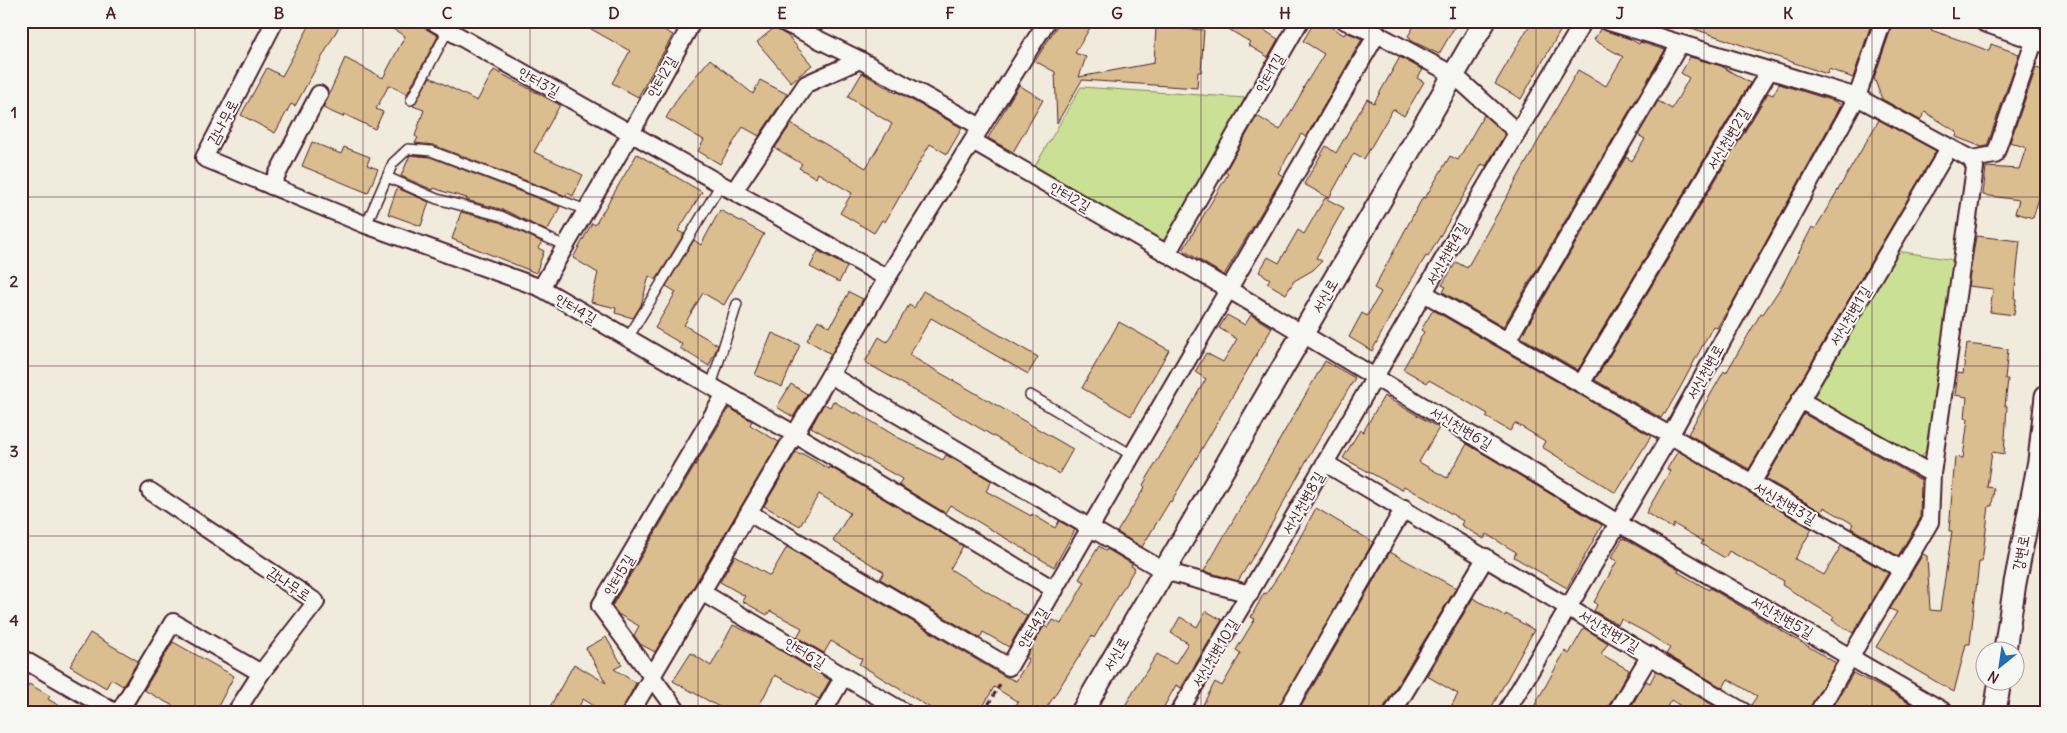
<svg xmlns="http://www.w3.org/2000/svg" width="2067" height="733" viewBox="0 0 2067 733" font-family="Delius,'Poor Story',sans-serif">
<rect width="100%" height="100%" fill="#f1ebde"/>
<filter id="ink" filterUnits="userSpaceOnUse"><feTurbulence type="fractalNoise" baseFrequency=".02" numOctaves="2"/><feDisplacementMap in="SourceGraphic" scale="10" xChannelSelector="R" yChannelSelector="G"/><feConvolveMatrix kernelMatrix="1 2 1 2 8 2 1 2 1" color-interpolation-filters="sRGB"/></filter>
<g filter="url(#ink)">
<g fill="#c9e095" stroke="#8a8060">
<path d="M1081,87L1246,98L1164,240L1159,241L1035,166Z"/>
<path d="M1897,251L1954,260L1930,445L1920,459L1814,397Z"/>
</g>
<g fill="#dbbe8f" stroke="#4a1f2b">
<path d="M312,21H342L295,106L291,104L275,133L241,115L267,68L282,76Z"/>
<path d="M379,21H413L438,36L407,94L389,85L376,109L383,112L375,129L344,114L343,117L323,108L345,58L383,78L405,36Z"/>
<path d="M577,21H648L673,35L638,97L612,83L630,51Z"/>
<path d="M1060,21H1094L1075,53L1086,57L1079,77L1154,63L1156,27L1204,30L1201,72H1198L1197,88L1082,80L1057,123L1055,72L1035,61Z"/>
<path d="M1215,21H1241L1257,31L1259,27L1278,39L1268,57L1248,45L1250,42Z"/>
<path d="M1315,21H1321L1344,35L1346,32L1362,39L1306,137L1301,134L1278,173L1283,176L1224,275L1183,250L1228,174L1225,172L1257,116L1280,130L1304,89L1303,88L1324,54L1303,41Z"/>
<path d="M1417,21H1458L1439,54L1410,40L1411,38L1408,36Z"/>
<path d="M1532,21H1566L1521,99L1495,84Z"/>
<path d="M1677,21H1872L1853,78L1829,69L1827,74L1677,23Z"/>
<path d="M1903,21H1926L1933,24L1931,30L1960,40L1989,51L1991,44L2019,54L1987,146L1982,147L1956,137L1957,132L1925,112L1920,120L1882,99L1874,78L1891,29Z"/>
<path d="M774,28L788,36L812,65L791,82L757,42Z"/>
<path d="M1600,29L1630,39L1639,44L1640,42L1665,50L1503,327L1443,292L1446,287L1442,285L1456,262L1467,268L1578,70L1606,86L1623,57L1594,40Z"/>
<path d="M1400,57L1423,70L1417,78L1424,82L1404,116L1393,109L1364,159L1354,153L1329,198L1304,184L1326,146L1336,153L1367,99L1374,103Z"/>
<path d="M1690,57L1721,66L1750,83L1578,370L1521,337L1626,157L1632,161L1645,139L1638,135L1658,101L1672,109L1689,78L1681,73Z"/>
<path d="M710,59L753,94L760,80L787,94L759,136L743,127L720,164L698,151L704,140L666,118L679,96Z"/>
<path d="M2036,68L2046,71V175L2033,218L2015,213L2019,200L1983,195L1986,167L2019,169L2026,148L2010,142Z"/>
<path d="M494,70L560,105L534,152L583,175L573,196L567,193L566,196L433,145L415,143L418,138L415,136L424,110L413,106L430,77L477,101Z"/>
<path d="M862,73L896,93L897,92L962,128L947,154L930,144L885,222L882,220L874,233L840,213L852,193L818,173L816,178L799,168L802,164L775,148L791,124L866,168L892,124L848,97Z"/>
<path d="M1779,84L1834,101L1841,105L1734,300L1717,328L1713,326L1680,388L1665,414L1664,413L1661,418L1595,380L1768,93L1773,95Z"/>
<path d="M1019,85L1043,100L1013,152L988,138Z"/>
<path d="M1484,115L1505,134L1486,166L1482,164L1428,257L1426,256L1398,302L1372,351L1349,337L1362,313L1367,316L1381,292L1374,288L1423,197L1425,198L1450,156L1458,160Z"/>
<path d="M1879,120L1936,151L1749,469L1688,434L1724,371L1726,373L1761,313L1763,314L1783,284L1812,227L1815,229Z"/>
<path d="M312,142L341,154L344,147L370,157L367,165L378,169L368,193L302,166Z"/>
<path d="M637,154L702,192L678,231L684,234L656,280L649,276L641,305L633,318L615,313L616,308L591,302L598,273L573,258L592,223L595,225Z"/>
<path d="M410,155L430,157L560,207L547,231L504,210L466,200L467,198L445,192L434,188L433,190L401,176Z"/>
<path d="M397,188L429,202L421,226L388,214Z"/>
<path d="M1325,198L1344,208L1316,258L1322,261L1313,270L1294,281L1286,294L1267,283L1270,279L1259,272L1268,257L1279,263L1298,230L1304,234Z"/>
<path d="M720,210L764,234L724,305L703,293L684,325L718,345L709,366L680,348L682,344L655,328L676,292L666,286L694,240L701,245Z"/>
<path d="M461,212L499,222L542,242L538,248L544,251L536,273L452,239Z"/>
<path d="M1976,236L2020,241L2014,298L2016,299L2014,315L1990,312L1993,289L1968,286Z"/>
<path d="M818,251L847,267L839,282L810,267Z"/>
<path d="M923,291L1038,357L1028,374L931,318L909,355L1073,449L1059,474L865,362L879,337L887,342L909,305L914,308Z"/>
<path d="M849,292L863,299L831,354L807,340L818,320L830,327Z"/>
<path d="M1433,310L1651,436L1616,493L1542,447L1545,441L1515,423L1510,431L1486,417L1488,414L1459,397L1429,380L1427,383L1403,369L1424,332L1421,330Z"/>
<path d="M1227,315L1245,325L1251,315L1272,328L1171,502L1170,501L1142,547L1117,532L1145,487L1143,485L1206,379L1195,372L1206,353L1223,362L1237,339L1219,328Z"/>
<path d="M1119,322L1169,350L1131,416L1082,388Z"/>
<path d="M772,333L800,345L782,387L755,375Z"/>
<path d="M1967,344L2008,349L2005,379H2008L2005,406H2007L2004,454L1992,452L1987,487L1994,488L1992,506H1989L1982,562H1979L1970,644H1966L1954,692L1876,647L1897,612L1890,609L1923,554L1927,556L1930,610L1940,611L1952,531H1949L1955,457L1963,458L1968,419L1965,418L1967,397L1955,395L1958,373L1963,374Z"/>
<path d="M1325,361L1355,378L1304,465L1259,547L1238,581L1204,571Z"/>
<path d="M791,384L807,394L793,417L777,407Z"/>
<path d="M1384,396L1439,428L1419,462L1447,478L1467,444L1602,525L1567,588L1514,557L1516,552L1486,534L1484,539L1461,525L1463,521L1434,503L1404,486L1402,490L1343,458L1360,430L1363,432Z"/>
<path d="M833,401L855,414L856,412L897,437L943,460L946,455L992,481L986,491L1031,516L1032,514L1055,528L1059,521L1075,530L1054,567L950,505L945,513L899,485L902,479L811,427L824,404L830,407Z"/>
<path d="M729,408L752,421L750,425L779,442L655,652L640,644L634,635L639,626L618,614L612,606Z"/>
<path d="M1804,414L1921,480L1920,519L1898,556L1851,528L1853,524L1824,507L1822,512L1766,479Z"/>
<path d="M1678,451L1812,529L1795,559L1824,575L1841,546L1888,573L1853,633L1832,620L1834,617L1782,585L1784,581L1753,564L1729,551L1725,558L1701,544L1703,541L1674,524L1672,528L1646,513L1670,471L1667,469Z"/>
<path d="M796,452L800,455L801,453L829,469L830,467L963,546L950,569L1027,616L1009,647L983,632L980,638L880,579L884,572L833,541L850,513L819,494L800,526L764,506Z"/>
<path d="M1316,508L1373,542L1276,712H1199L1215,682L1222,686L1241,653L1236,650L1255,619L1251,617L1264,593L1266,594L1284,567Z"/>
<path d="M1623,538L1679,570L1678,572L1709,590L1710,588L1836,663L1808,712H1754L1751,705L1757,696L1728,679L1723,688L1666,654L1670,648L1647,633L1621,619L1618,625L1594,611L1597,605L1594,602L1617,561L1611,558Z"/>
<path d="M1099,546L1106,551L1107,549L1132,564L1131,566L1135,568L1094,638L1092,636L1044,712H1012L1018,702L994,687L980,712H937L859,664L862,659L831,641L824,653L797,637L802,628L770,611L767,615L742,601L745,596L720,582L735,556L770,576L787,547L1004,676L1016,681L1029,659L1026,657L1044,626L1048,628L1053,620L1061,624L1085,582L1079,579Z"/>
<path d="M1390,552L1456,588L1381,712H1298Z"/>
<path d="M1473,598L1505,616L1506,614L1534,630L1489,712H1448L1458,694L1427,676Z"/>
<path d="M1206,611L1222,620L1181,688L1176,685L1161,712H1121L1157,654L1175,664L1188,643L1171,633L1180,617L1197,627Z"/>
<path d="M733,625L756,636L830,680L819,699L775,675L756,712H719L721,708L673,681L691,653L711,666Z"/>
<path d="M1584,628L1608,643L1601,654L1629,670L1606,712H1531L1565,651L1569,654Z"/>
<path d="M90,633L138,661L123,686L111,679L106,688L70,666Z"/>
<path d="M606,637L622,665L614,669L636,683L621,712H604L583,699L576,712H547L574,664L606,683L586,648Z"/>
<path d="M173,642L234,676L215,712H184L144,690Z"/>
<path d="M1656,671L1724,712H1691L1671,700L1664,712H1628L1646,681L1650,683Z"/>
<path d="M1853,673L1890,692L1924,712H1830Z"/>
<path d="M29,684L50,696L48,699L70,712H21V696Z"/>
</g>
<g fill="none" stroke-linecap="round" stroke-linejoin="round">
<defs>
<g id="service">
<path d="M411,100L448,30"/>
<path d="M387,177L437,199L501,216L565,246"/>
<path d="M366,225L393,163L408,149L431,151L586,210"/>
<path d="M628,338L721,184"/>
<path d="M711,386L737,304"/>
<path d="M1030,395L1132,455"/>
</g>
<g id="minor">
<path d="M275,21L204,158L366,225L541,288L796,435L1055,590"/>
<path d="M432,21L887,278"/>
<path d="M781,21L860,60L981,127"/>
<path d="M1345,21L1377,34L1454,75L1517,132"/>
<path d="M1606,21L1857,97L1971,159L1975,168L1932,474L1930,522L1818,712"/>
<path d="M973,141L1228,289L1618,523L1945,712"/>
<path d="M1971,159L1995,155L2035,39"/>
<path d="M271,186L319,94"/>
<path d="M734,191L806,84L860,60"/>
<path d="M1167,254L1300,21"/>
<path d="M541,288L631,133L693,21"/>
<path d="M1424,293L1901,569"/>
<path d="M1507,341L1680,44"/>
<path d="M830,375L1164,571L1250,594"/>
<path d="M1581,384L1769,71"/>
<path d="M1800,400L1932,474"/>
<path d="M1325,463L1744,712"/>
<path d="M1752,483L1949,148"/>
<path d="M150,491L316,602L261,673L236,712"/>
<path d="M749,513L1009,667L1377,34"/>
<path d="M703,593L904,712"/>
<path d="M21,658L114,712"/>
<path d="M119,712L173,622L261,673"/>
<path d="M631,712L887,278L1047,21"/>
<path d="M678,712L600,606L725,394"/>
<path d="M823,712L844,676"/>
<path d="M1179,712C1316,483 1446,249 1584,21"/>
<path d="M1286,712L1404,508"/>
<path d="M1393,712L1486,557"/>
<path d="M1506,712L1670,436L1857,97L1883,21"/>
<path d="M1616,712L1650,655"/>
</g>
<g id="tertiary">
<path d="M1986,21L2046,42"/>
<path d="M2005,650L2015,583L2039,461L2046,396"/>
<path d="M1082,712L1485,21"/>
<path d="M1995,712L2000,680"/>
</g>
</defs>
<use href="#service" stroke="#4a1f2b" stroke-width="12"/>
<use href="#minor" stroke="#4a1f2b" stroke-width="20"/>
<use href="#tertiary" stroke="#4a1f2b" stroke-width="25"/>
<path stroke="#4a1f2b" stroke-width="3" stroke-dasharray="5 4" stroke-linecap="butt" d="M984,712L1002,681"/>
<use href="#service" stroke="#f6f6f2" stroke-width="9"/>
<use href="#minor" stroke="#f6f6f2" stroke-width="16"/>
<use href="#tertiary" stroke="#f6f6f2" stroke-width="21"/>
</g>
</g>
<path fill="none" stroke="#4a1f2b" stroke-width="1" stroke-opacity="0.55" d="M195,21V712M363,21V712M530,21V712M698,21V712M866,21V712M1033,21V712M1201,21V712M1369,21V712M1536,21V712M1704,21V712M1872,21V712M21,197H2046M21,366H2046M21,536H2046"/>
<g text-anchor="middle" stroke-width="4" stroke-linejoin="round" paint-order="stroke">
<g font-size="15" fill="#4a1f2b" stroke="#f6f6f2">
<text transform="translate(1270 73) rotate(-60)" y="5">안터1길</text>
<text transform="translate(662 77) rotate(-61)" y="5">안터2길</text>
<text transform="translate(539 82) rotate(29)" y="5">안터3길</text>
<text transform="translate(223 122) rotate(-62)" y="5">감나무로</text>
<text transform="translate(1728 139) rotate(-59)" y="5">서신천변2길</text>
<text transform="translate(1070 197) rotate(30)" y="5">안터2길</text>
<text transform="translate(1447 254) rotate(-60)" y="5">서신천변4길</text>
<text transform="translate(1325 296) rotate(-60)" y="5">서신로</text>
<text transform="translate(576 309) rotate(30)" y="5">안터4길</text>
<text transform="translate(1850 316) rotate(-59)" y="5">서신천변1길</text>
<text transform="translate(1705 372) rotate(-61)" y="5">서신천변로</text>
<text transform="translate(1461 428) rotate(31)" y="5">서신천변6길</text>
<text transform="translate(1303 503) rotate(-60)" y="5">서신천변8길</text>
<text transform="translate(1785 503) rotate(30)" y="5">서신천변3길</text>
<text transform="translate(2021 553) rotate(-79)" y="5">강변로</text>
<text transform="translate(619 575) rotate(-59)" y="5">안터5길</text>
<text transform="translate(289 584) rotate(34)" y="5">감나무로</text>
<text transform="translate(1782 617) rotate(30)" y="5">서신천변5길</text>
<text transform="translate(1033 628) rotate(-59)" y="5">안터4길</text>
<text transform="translate(1609 631) rotate(31)" y="5">서신천변7길</text>
<text transform="translate(805 653) rotate(31)" y="5">안터6길</text>
<text transform="translate(1215 653) rotate(-59)" y="5">서신천변10길</text>
<text transform="translate(1116 654) rotate(-60)" y="5">서신로</text>
</g>
</g>
<rect width="2067" height="733" fill="none" stroke="#f6f6f2" stroke-width="55"/>
<g transform="translate(2000 666) rotate(210)"><circle r="24" fill="#f6f6f2" stroke="#b1a0a2"/>
<path d="M0-4L9 19L0 12L-9 19Z" fill="#1f6fb2"/>
<text y="-8" font-size="14" font-weight="bold" text-anchor="middle" fill="#4a1f2b">N</text>
</g>
<rect x="28" y="28" width="2012" height="678" fill="none" stroke="#4a1f2b" stroke-width="2"/>
<g font-size="16" text-anchor="middle" font-weight="bold" fill="#4a1f2b">
<text x="111" y="19">A</text>
<text x="279" y="19">B</text>
<text x="447" y="19">C</text>
<text x="614" y="19">D</text>
<text x="782" y="19">E</text>
<text x="950" y="19">F</text>
<text x="1117" y="19">G</text>
<text x="1285" y="19">H</text>
<text x="1453" y="19">I</text>
<text x="1620" y="19">J</text>
<text x="1788" y="19">K</text>
<text x="1956" y="19">L</text>
<text x="14" y="118">1</text>
<text x="14" y="287">2</text>
<text x="14" y="457">3</text>
<text x="14" y="626">4</text>
</g>
</svg>
